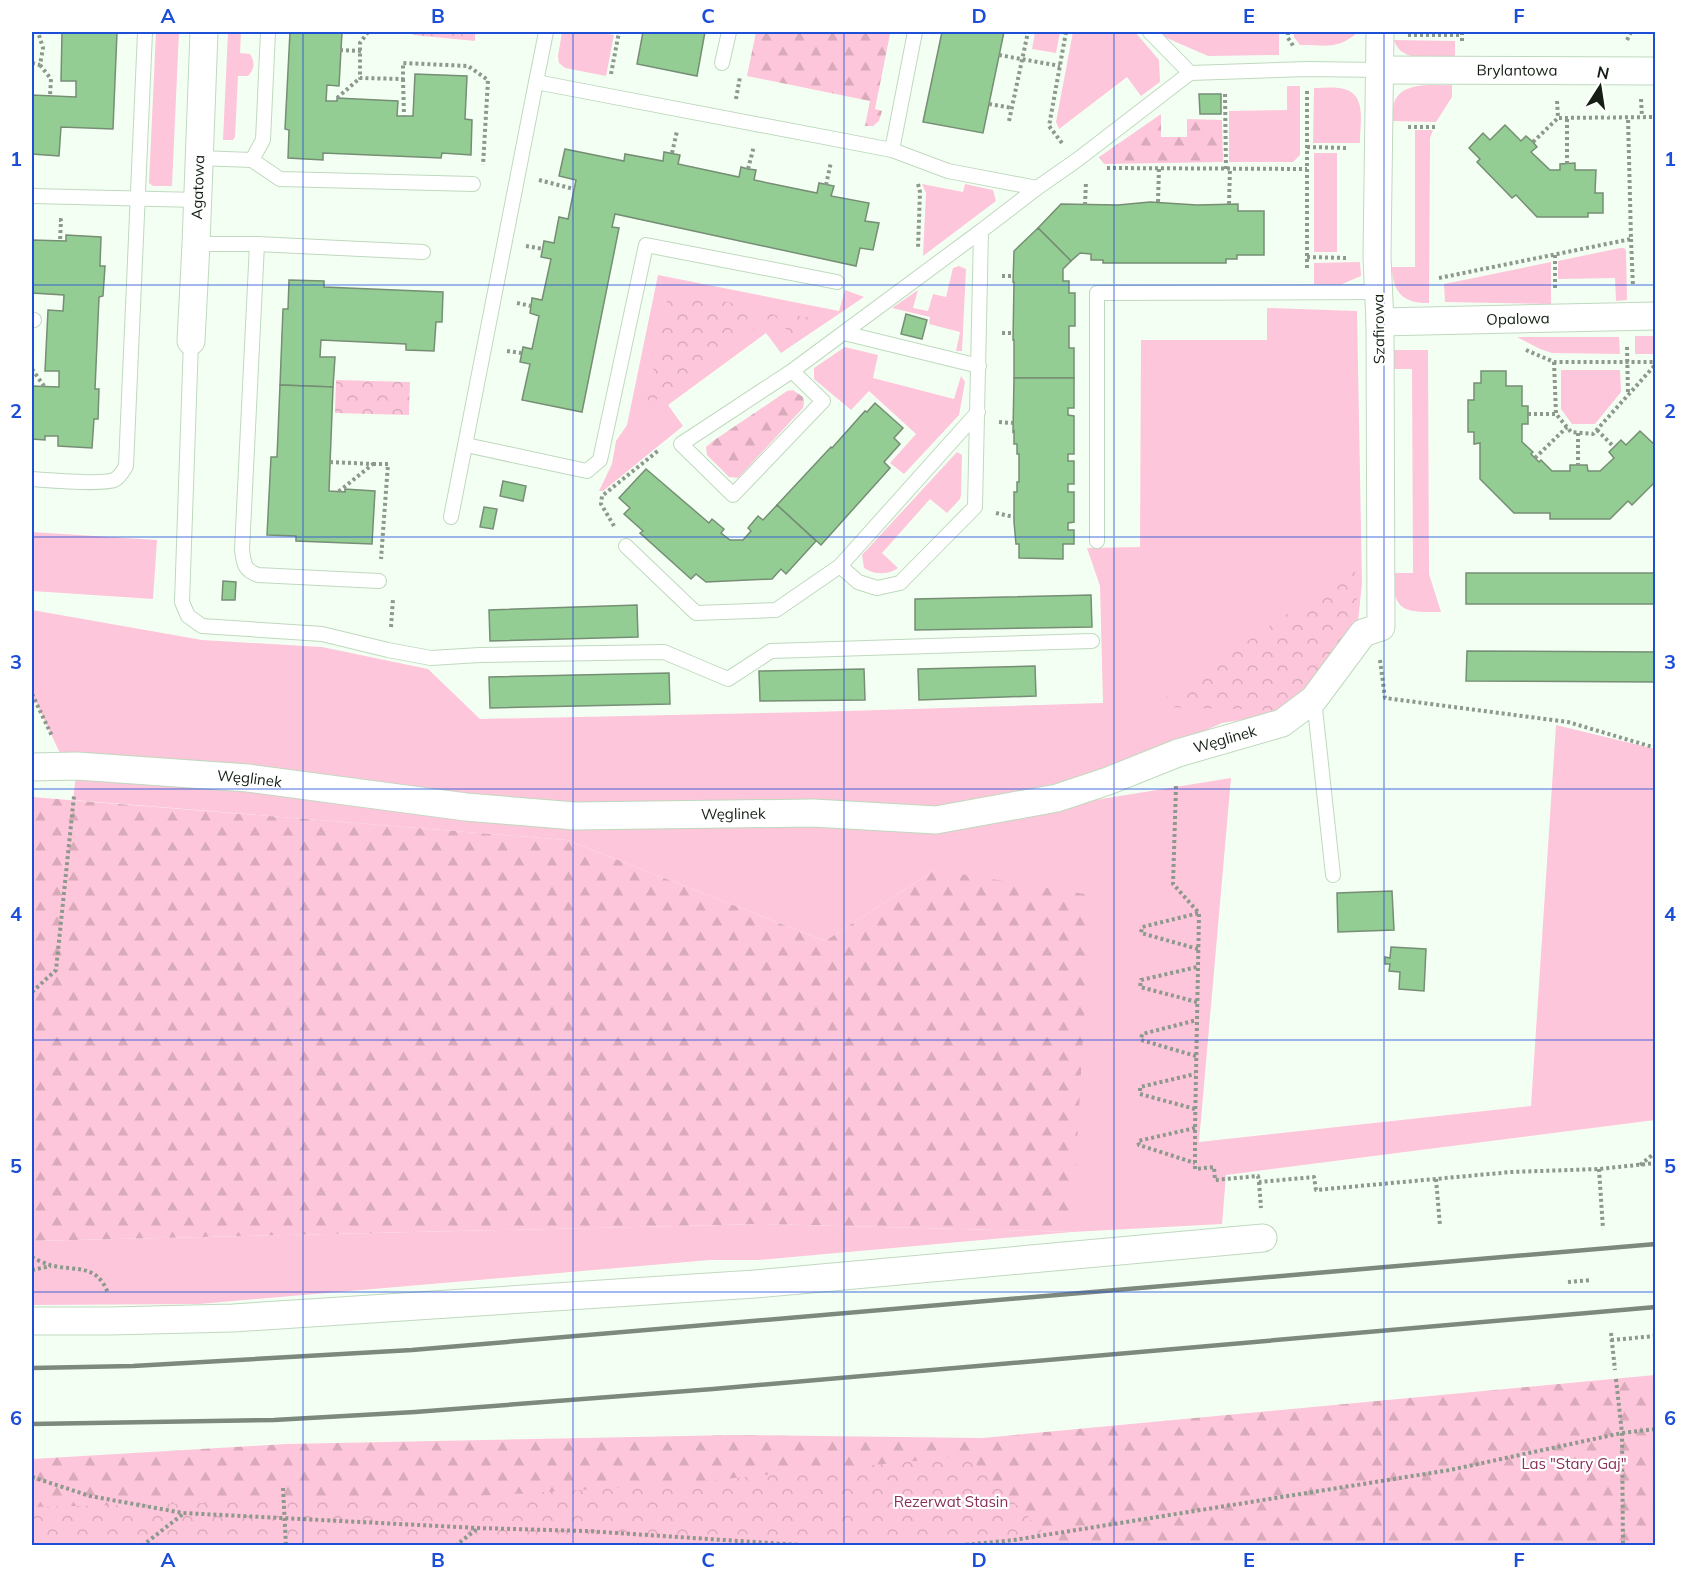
<svg xmlns="http://www.w3.org/2000/svg" width="1687" height="1577" viewBox="0 0 1687 1577" font-family="Mulish,sans-serif">
<defs>
<pattern id="forest-firs" width="22" height="20" patternUnits="userSpaceOnUse" patternTransform="scale(1.5)"><rect width="22" height="20" fill="#fec6da"/><path d="M5 1l3.5 6h-7zM16 11l3.5 6h-7z" fill="#d9aaba"/></pattern>
<pattern id="park-crowns" width="20" height="18" patternUnits="userSpaceOnUse" patternTransform="scale(1.5)"><rect width="20" height="18" fill="#fec6da"/><path d="M2 6a3 3 0 1 1 6 0M12 15a3 3 0 1 1 6 0" fill="none" stroke="#d9aaba"/></pattern>
</defs>
<rect width="100%" height="100%" fill="#f4fff4"/>
<g fill="#fec6da">
<path d="M156,32H179L172,186H153L149,183Z"/>
<path d="M228,32H241L240,53L250,54C255,62 255,69 248,76H238L235,137L233,140H223Z"/>
<path d="M562,32H597L614,35L606,76L565,68L559,63L558,56Z"/>
<path d="M1035,32H1060L1056,53L1032,49Z"/>
<path d="M1073,32H1135L1159,60L1160,82L1141,96L1127,77L1059,129L1056,122Z"/>
<path d="M1167,32H1207V34L1268,33V32H1279V55L1208,56L1162,36Z"/>
<path d="M1294,32H1358C1338,50 1326,45 1300,45L1294,37Z"/>
<path d="M1394,40L1455,41V57C1435,57 1401,64 1394,40Z"/>
<path d="M1452,85V97L1436,122L1393,121C1393,117 1392,111 1393,107C1398,80 1432,86 1452,85Z"/>
<path d="M1287,86H1300V155L1293,162H1229V111L1287,110Z"/>
<path d="M1314,88C1322,88 1331,87 1339,88C1368,91 1360,122 1360,143H1313Z"/>
<path d="M1415,130H1433L1430,138L1429,303C1404,304 1392,292 1392,267H1415Z"/>
<rect x="1314" y="153" width="23" height="99"/>
<path d="M922,184L963,192L965,184L993,190L996,201L923,256L926,193Z"/>
<path d="M1620,248H1624L1626,250L1627,300L1616,301L1615,278L1558,279V261Z"/>
<path d="M1360,262L1361,276L1340,285H1314V263Z"/>
<path d="M1551,262V304L1445,302L1444,284Z"/>
<path d="M959,266L966,269L962,351H956L960,332L929,324L930,317L892,308L918,290L913,308L928,311L933,294L946,297L953,268Z"/>
<path d="M658,275L839,311L845,290L864,297L781,353L766,333L668,405L683,426L603,491H599L612,464L616,441L627,425Z"/>
<path d="M1267,308L1357,311L1362,583L1358,622L1296,711L1222,723L1103,776L940,819L1095,800L1231,778L1199,1142L1531,1106L1556,725L1655,749V1120L1226,1175L1222,1224L1072,1232L759,1260H710L199,1304L32,1305V1241L762,1224L1072,1232L935,870L825,941L567,840L73,800L77,766H66L32,694V610L202,640L322,647L428,669L480,719L813,712L1103,703L1100,586L1087,548L1140,547L1141,340H1267Z"/>
<rect x="1635" y="336" width="20" height="18"/>
<path d="M1517,337H1619L1620,354L1552,353L1540,349Z"/>
<path d="M845,347L878,355L873,378L954,399L961,376L965,382L959,415L904,474L890,463L916,434L869,391L851,410L814,379V368Z"/>
<path d="M1391,350H1428L1429,574L1441,612C1404,612 1394,613 1392,573H1413L1412,369H1391Z"/>
<path d="M1561,370H1620L1621,392L1595,424H1572L1561,409Z"/>
<path d="M957,452L962,455L961,495L960,499L947,513L930,499L882,553L898,568C889,575 874,575 864,568L862,555Z"/>
<path d="M32,532L157,540L153,599L32,591Z"/>
</g>
<g fill="url(#forest-firs)">
<path d="M756,32H880L890,34L875,109L882,111L879,121L873,126H865L870,101L747,76Z"/>
<path d="M1161,114V137H1187V119L1222,120L1223,162L1104,164L1099,157Z"/>
<path d="M793,390L803,397L804,403L803,408L738,478L729,477L707,455L706,447L713,441L787,391Z"/>
<path d="M32,797L567,840L825,941L935,870L1091,895L1072,1232L762,1224L32,1241Z"/>
<path d="M1655,1375V1545L32,1546V1459L286,1444L734,1435L982,1438Z"/>
</g>
<g fill="url(#park-crowns)">
<path d="M414,32H475V41L413,35Z"/>
<path d="M669,291L822,320L794,338L774,315L646,407Z"/>
<path d="M336,380L410,382L409,415L335,413Z"/>
<path d="M1355,567L1358,622L1296,711L1164,707L1161,701Z"/>
<path d="M968,1456L1056,1545H32V1507L443,1498L649,1486Z"/>
</g>
<g fill="#94cd93" stroke="#758e74" stroke-width="1.5">
<path d="M62,32H117L113,129L61,127L59,156L32,154V95L76,97V81H61Z"/>
<path d="M290,32H342L339,86L327,85L326,101H337V98L398,101L397,116H413L415,74L467,76L465,119L472,120L471,155L442,153L441,158L323,153V160L288,158L289,130L285,129Z"/>
<path d="M643,32H705L697,76L637,64Z"/>
<path d="M942,32H1004L983,133L923,122Z"/>
<path d="M1199,94H1221V114H1200Z"/>
<path d="M1505,125L1521,141L1526,136L1533,142L1537,147L1531,152L1550,170H1560V164L1575,163V170H1596L1595,193H1603V213H1588V217H1537L1516,195L1512,198L1477,162L1480,159L1469,148L1483,133L1490,140Z"/>
<path d="M565,149L624,161L625,154L663,161L664,152L680,155L678,164L739,177L741,167L748,169L756,170L754,180L817,193L819,183L834,186L831,196L869,203L865,221L879,223L873,250L860,248L856,266L615,214L612,227L619,228L582,412L522,400L530,364L520,362L523,347L532,349L539,316L530,313L531,306L532,298L542,300L551,259L541,257L544,241L554,243L559,217L568,219L576,180L559,176Z"/>
<path d="M1150,202L1197,205L1238,204V211H1264V255H1237V259H1226V263H1103V260H1091V254L1080,253L1071,261L1038,228L1061,204L1118,205Z"/>
<path d="M1038,228L1071,261L1063,269V281H1069V293H1075V326H1069V348H1074V378H1014V340H1013L1014,282H1013L1014,251Z"/>
<path d="M66,235L101,237L100,266H105L103,296L99,297L95,389H99L98,419H94L92,448L58,446V436H45V440L32,439V386L59,387V371H45L48,310L63,311L64,295L32,293V240L66,241Z"/>
<path d="M289,280L324,281V287L443,292L442,322H436L434,351L406,350V344L321,340L320,357H335L333,387L280,385L283,309H288Z"/>
<path d="M906,314L927,320L922,339L901,334Z"/>
<path d="M1481,371H1506V386H1522V406H1528V424H1522V442L1533,452L1531,454L1539,462L1541,460L1552,471H1570V465H1587L1588,471H1600L1614,458L1609,452L1621,440L1626,445L1640,431L1656,446V481L1632,505L1628,501L1610,519H1550V513H1514L1480,479V443L1474,444V432H1468V400H1474V383H1481Z"/>
<path d="M1014,378H1074V408H1068V415L1074,416V454H1068V461H1074V484H1068V492H1074V522L1068,523V530H1074V544H1063V559L1019,558V544H1016L1014,522V492H1017V482H1019V454H1017V444H1014V431L1013,432Z"/>
<path d="M280,385L333,387L329,491L345,492V489L375,491L372,544L296,541V536L267,535L271,457H277Z"/>
<path d="M875,403L903,428L894,438L900,444L884,462L890,468L821,545L777,505L831,447L832,448L865,411L867,412Z"/>
<path d="M646,469L709,523L712,519L724,529L721,533L730,540H743L751,531L748,528L758,516L763,520L777,505L816,541L786,574L781,569L772,579L706,582L696,574L691,579L640,533L643,531L624,514L630,508L619,498Z"/>
<path d="M503,481L526,486L523,501L500,496Z"/>
<path d="M484,507L497,509L493,529L480,527Z"/>
<rect x="1466" y="573" width="190" height="31"/>
<path d="M223,581L236,582L235,600H222Z"/>
<path d="M1091,595L1092,627L915,630V599Z"/>
<path d="M637,605L638,637L490,641L489,610Z"/>
<path d="M1467,651L1656,652V682L1466,681Z"/>
<path d="M1035,666L1036,696L919,700L918,669Z"/>
<path d="M864,669L865,700L760,701L759,671Z"/>
<path d="M669,673L670,704L490,708L489,677Z"/>
<path d="M1392,891L1394,930L1338,932L1337,893Z"/>
<path d="M1391,947L1426,949L1424,991L1399,989L1400,972L1389,971L1390,964H1385V957L1390,958Z"/>
</g>
<g fill="none" stroke-linecap="round" stroke-linejoin="round">
<defs>
<g id="service">
<path d="M1150,32L1190,73"/>
<path d="M722,63L729,32"/>
<path d="M536,82L546,32"/>
<path d="M892,150L915,32"/>
<path d="M199,158L252,160L280,179L473,184"/>
<path d="M252,160L263,140L268,32"/>
<path d="M1037,188L1077,160L1190,73L1307,69L1381,70"/>
<path d="M32,196L198,200"/>
<path d="M196,244H257L423,252"/>
<path d="M257,244L242,550C244,564 244,570 258,575L379,581"/>
<path d="M32,320H34"/>
<path d="M844,333L979,366"/>
<path d="M191,341L182,602L188,616L202,626L322,634L388,650L431,658L480,655L664,652L728,679L771,651L1092,641"/>
<path d="M792,371L823,401L733,495L681,444L792,371L981,231"/>
<path d="M466,445L587,471L600,460L646,245L837,282"/>
<path d="M32,479C48,480 101,485 114,480C120,477 123,471 126,466L145,32"/>
<path d="M451,517L536,82L892,150L948,171L1037,188L981,231L975,507L900,583L877,588L858,582L840,566"/>
<path d="M1097,541V293L1379,292"/>
<path d="M626,546L696,613L776,610L840,566L978,412"/>
<path d="M1314,699L1333,875"/>
</g>
<g id="minor">
<path id="s1" d="M1381,70L1656,71"/>
<path id="s2" d="M1380,322L1656,316"/>
<path id="s3" d="M191,341L196,244L204,32"/>
<path id="s4" d="M32,767L77,766L248,778L466,807L575,816L813,813L936,820L1057,798L1108,781L1178,753L1282,723L1314,699L1363,633L1381,627L1380,322L1377,258L1380,32"/>
<path d="M32,1321H110L233,1318L755,1284L1263,1238"/>
</g>
</defs>
<use href="#service" stroke="#bfd9be" stroke-width="16"/>
<use href="#minor" stroke="#bfd9be" stroke-width="29"/>
<g stroke="#8e998e" stroke-width="4" stroke-dasharray="3 3" stroke-linecap="butt">
<path d="M368,32L360,43V78L403,79V63L468,66L488,80L483,165"/>
<path d="M1288,32V38L1294,47"/>
<path d="M1462,32V43"/>
<path d="M1408,35H1462"/>
<path d="M1627,40L1631,32"/>
<path d="M340,50L361,51"/>
<path d="M999,55L1060,66"/>
<path d="M32,63L40,65L43,48L38,32"/>
<path d="M40,65L51,79L50,96"/>
<path d="M611,74L619,32"/>
<path d="M403,79L404,116"/>
<path d="M1307,91V270"/>
<path d="M1225,94L1226,169"/>
<path d="M337,98L360,78"/>
<path d="M736,99L740,77"/>
<path d="M1641,99L1642,117"/>
<path d="M1557,101L1558,118L1656,117"/>
<path d="M989,104L1012,108"/>
<path d="M1009,121L1028,32"/>
<path d="M1408,127H1437"/>
<path d="M1533,142L1558,118"/>
<path d="M1062,143L1049,126L1066,32"/>
<path d="M1307,147L1348,148"/>
<path d="M672,153L677,131"/>
<path d="M1567,164V118"/>
<path d="M1107,168L1307,169"/>
<path d="M748,169L754,146"/>
<path d="M539,180L574,189"/>
<path d="M918,184L920,192L918,248"/>
<path d="M826,185L831,162"/>
<path d="M1158,202L1159,168"/>
<path d="M1229,204L1230,168"/>
<path d="M1085,205L1086,181"/>
<path d="M59,220H61L60,241"/>
<path d="M1631,239L1633,287"/>
<path d="M526,246L543,249"/>
<path d="M1555,255V290"/>
<path d="M1307,257L1348,258"/>
<path d="M1002,276H1013"/>
<path d="M1439,278L1631,239L1628,117"/>
<path d="M517,303L531,306"/>
<path d="M1002,333H1013"/>
<path d="M1627,347L1628,395"/>
<path d="M1526,350L1554,362H1656"/>
<path d="M507,351L521,353"/>
<path d="M1554,362L1556,414L1571,432L1593,434L1656,364"/>
<path d="M32,369L44,386"/>
<path d="M1528,414H1556"/>
<path d="M999,422L1013,423"/>
<path d="M1597,430L1614,447"/>
<path d="M1535,458L1567,427"/>
<path d="M330,462L373,464L338,492"/>
<path d="M373,464H388L381,559"/>
<path d="M1578,466V433"/>
<path d="M996,513L1014,517"/>
<path d="M614,526L601,504L602,496L659,450"/>
<path d="M391,627L393,599"/>
<path d="M1380,660L1385,698L1568,722L1656,748"/>
<path d="M32,694L52,736"/>
<path d="M1176,786L1173,884L1199,913L1195,1128V1169L1214,1167L1215,1180L1258,1176L1259,1182L1314,1177L1316,1190L1511,1172L1599,1169L1656,1163"/>
<path d="M1198,949L1141,933L1142,927L1199,913"/>
<path d="M32,992L56,970L74,796"/>
<path d="M1197,1002L1140,987L1141,980L1197,967"/>
<path d="M1196,1056L1141,1040L1142,1034L1197,1020"/>
<path d="M1195,1109L1140,1094V1087L1195,1074"/>
<path d="M1195,1128L1138,1141L1139,1145L1195,1163"/>
<path d="M1640,1165L1656,1152"/>
<path d="M1599,1169L1603,1229"/>
<path d="M1436,1179L1440,1226"/>
<path d="M1259,1182L1261,1208"/>
<path d="M32,1257C37,1260 44,1263 50,1265C74,1272 96,1262 108,1293"/>
<path d="M32,1270L51,1266"/>
<path d="M1568,1282L1591,1280"/>
<path d="M1611,1333L1615,1370"/>
<path d="M1611,1340L1656,1336"/>
<path d="M1616,1379L1622,1433L1623,1546"/>
<path d="M32,1477L90,1496L183,1513L478,1528L586,1531L816,1546"/>
<path d="M283,1488L286,1546"/>
<path d="M142,1546L183,1514"/>
<path d="M455,1546L477,1529"/>
<path d="M954,1546L1014,1540L1450,1470L1622,1433L1656,1429"/>
</g>
<use href="#service" stroke="#fff" stroke-width="14"/>
<use href="#minor" stroke="#fff" stroke-width="27"/>
<g stroke="#7e897e" stroke-width="4.5">
<path d="M32,1368L133,1366L412,1350L1656,1244"/>
<path d="M32,1424L274,1420L415,1412L713,1389L1656,1307"/>
</g>
</g>
<path fill="none" stroke="#1d4ed8" stroke-width="1.5" stroke-opacity="0.55" d="M303,32V1546M573,32V1546M844,32V1546M1114,32V1546M1384,32V1546M32,285H1656M32,537H1656M32,789H1656M32,1040H1656M32,1292H1656"/>
<g text-anchor="middle" stroke-width="4.5" stroke-linejoin="round" paint-order="stroke">
<g font-size="15" fill="#141e14" stroke="#fff">
<text dy="5" stroke="none"><textPath href="#s1" startOffset="136">Brylantowa</textPath></text>
<text dy="5" stroke="none"><textPath href="#s3" startOffset="154">Agatowa</textPath></text>
<text dy="5" stroke="none"><textPath href="#s2" startOffset="138">Opalowa</textPath></text>
<text transform="translate(1379 329) rotate(-91)" y="5">Szafirowa</text>
<text dy="5" stroke="none"><textPath href="#s4" startOffset="1208">Węglinek</textPath></text>
<text dy="5" stroke="none"><textPath href="#s4" startOffset="218">Węglinek</textPath></text>
<text dy="5" stroke="none"><textPath href="#s4" startOffset="704">Węglinek</textPath></text>
</g>
<g font-size="15" fill="#892f58" stroke="#fff">
<text x="1574" y="1469">Las "Stary Gaj"</text>
<text x="951" y="1507">Rezerwat Stasin</text>
</g>
</g>
<rect width="1687" height="1577" fill="none" stroke="#ffffff" stroke-width="66"/>
<g transform="translate(1600 87) rotate(12)" stroke="#ffffff" stroke-width="4.5" paint-order="stroke">
<path d="M0-4.5L10 22L0 15L-10 22Z" fill="#141e14"/>
<text y="-9" font-size="16" font-weight="bold" text-anchor="middle" fill="#141e14">N</text>
</g>
<rect x="33" y="33" width="1621" height="1511" fill="none" stroke="#1d4ed8" stroke-width="2"/>
<g font-size="20" text-anchor="middle" font-weight="bold" fill="#1d4ed8">
<text x="168" y="23">A</text>
<text x="438" y="23">B</text>
<text x="708" y="23">C</text>
<text x="979" y="23">D</text>
<text x="1249" y="23">E</text>
<text x="1519" y="23">F</text>
<text x="16" y="166">1</text>
<text x="1670" y="166">1</text>
<text x="16" y="418">2</text>
<text x="1670" y="418">2</text>
<text x="16" y="669">3</text>
<text x="1670" y="669">3</text>
<text x="16" y="921">4</text>
<text x="1670" y="921">4</text>
<text x="16" y="1173">5</text>
<text x="1670" y="1173">5</text>
<text x="16" y="1425">6</text>
<text x="1670" y="1425">6</text>
<text x="168" y="1567">A</text>
<text x="438" y="1567">B</text>
<text x="708" y="1567">C</text>
<text x="979" y="1567">D</text>
<text x="1249" y="1567">E</text>
<text x="1519" y="1567">F</text>
</g>
</svg>
